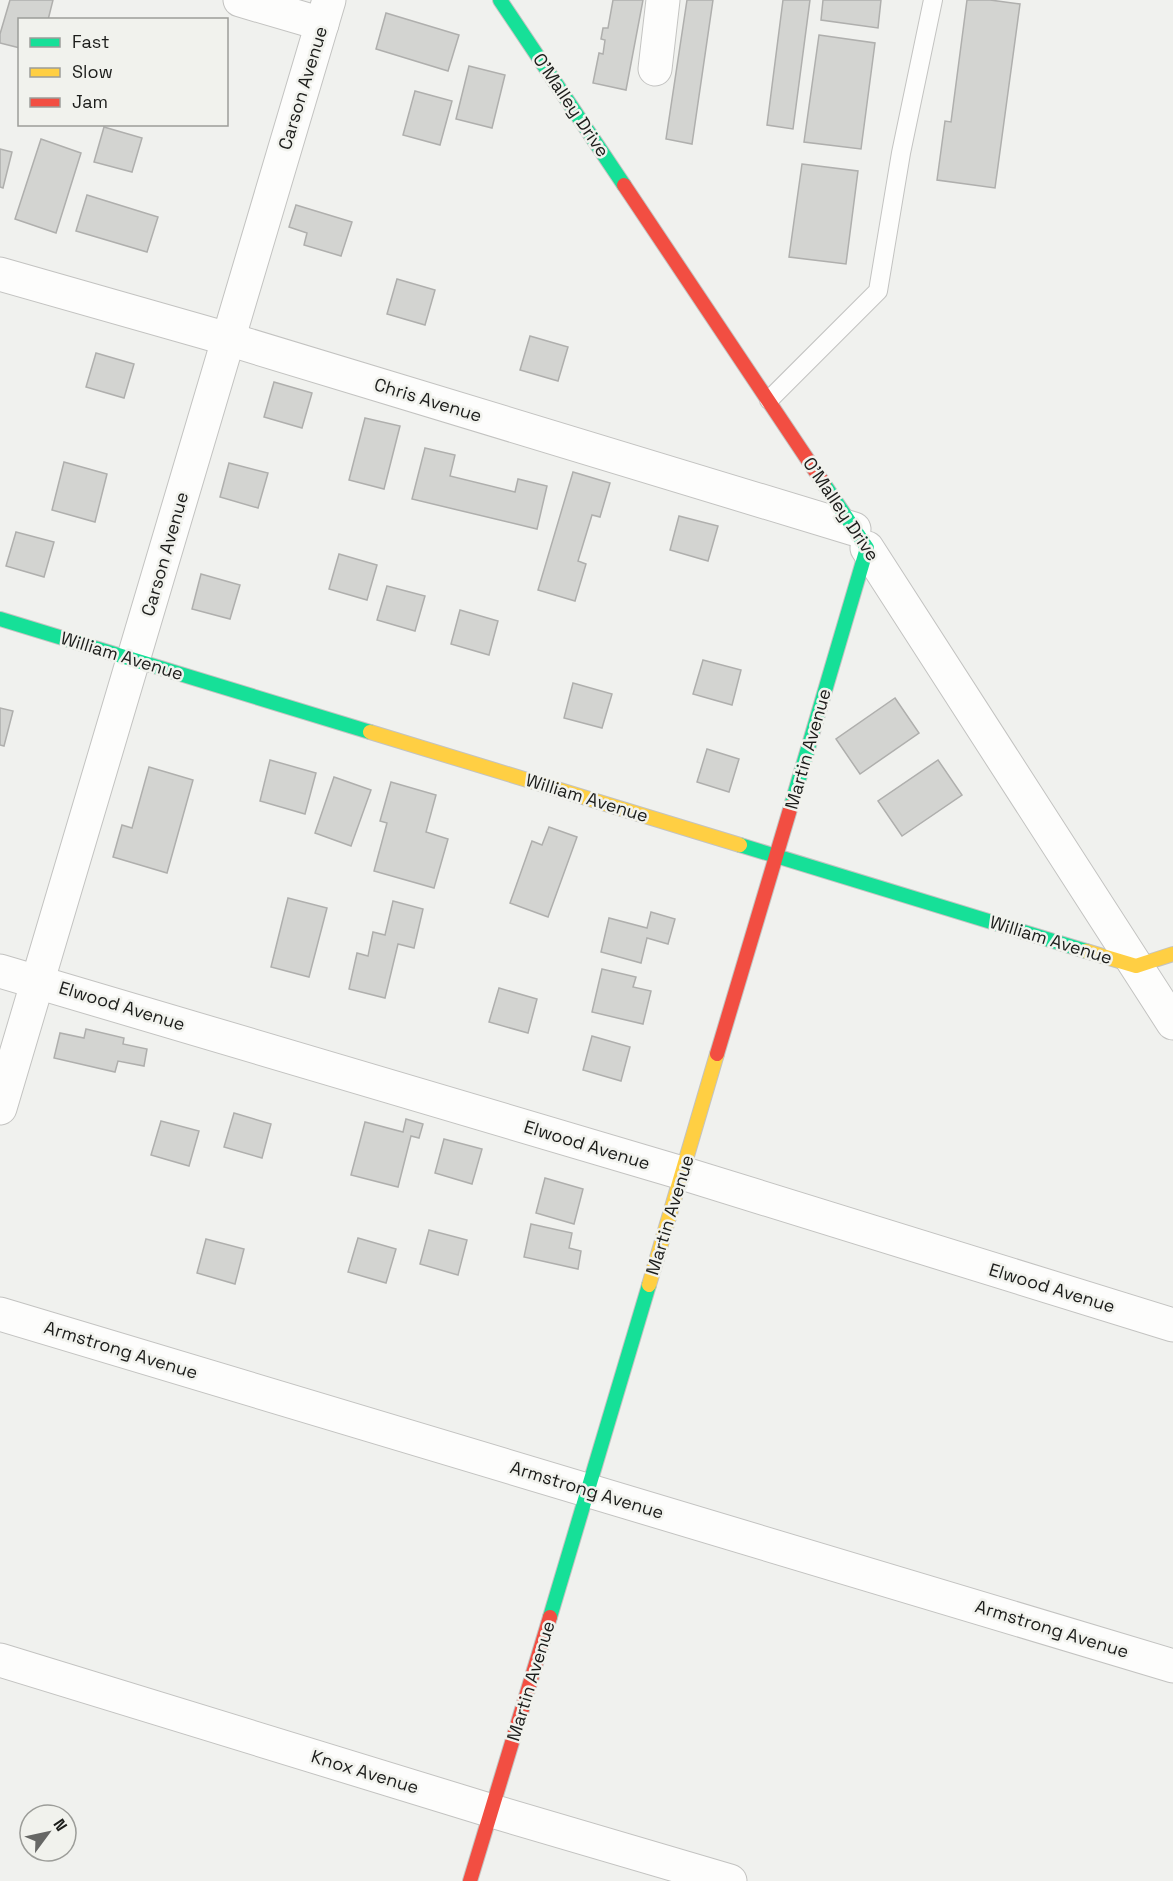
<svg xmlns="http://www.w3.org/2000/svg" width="1173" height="1881" viewBox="0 0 1173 1881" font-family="'Space Grotesk',sans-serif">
<rect width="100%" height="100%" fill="#f0f1ee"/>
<g fill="#d3d4d1" stroke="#afafad" stroke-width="1.5">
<path d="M10,0H53L48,20H20V48L0,43V34Z"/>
<path d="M613,0H643L626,90L593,83L599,53L603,54L605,40L601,39L603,28H608Z"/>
<path d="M687,0H713L692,144L666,139Z"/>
<path d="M783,0H810L793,129L767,125Z"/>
<path d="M823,0H881L878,28L821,20Z"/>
<path d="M967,0H990L1020,4L995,188L937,180L945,121L951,122Z"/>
<path d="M386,13L459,35L448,71L376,49Z"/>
<path d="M819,35L875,43L861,149L804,142Z"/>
<path d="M469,66L505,75L492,128L456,119Z"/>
<path d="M415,91L452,101L440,145L403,135Z"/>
<path d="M104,127L142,138L132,172L94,162Z"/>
<path d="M41,139L81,153L56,233L15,219Z"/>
<path d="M0,149L12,152L3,188L0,187Z"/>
<path d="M802,164L858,171L846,264L789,257Z"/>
<path d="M87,195L158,217L147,252L76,231Z"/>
<path d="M296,205L352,222L341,256L304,245L307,233L289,227Z"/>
<path d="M397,279L435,290L425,325L387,314Z"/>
<path d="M530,336L568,347L558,381L520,370Z"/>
<path d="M96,353L134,364L124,398L86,387Z"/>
<path d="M274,382L312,393L302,428L264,417Z"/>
<path d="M365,418L400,426L384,489L349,480Z"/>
<path d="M425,448L455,455L450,476L515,492L518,479L547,486L537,529L412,499Z"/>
<path d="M64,462L107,474L95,522L52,510Z"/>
<path d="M229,463L268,473L258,508L220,497Z"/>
<path d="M573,472L610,483L600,517L592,515L578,561L586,564L575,601L538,590Z"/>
<path d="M679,516L718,526L708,561L670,550Z"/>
<path d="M16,532L54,542L44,577L6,566Z"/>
<path d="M339,554L377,565L367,600L329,589Z"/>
<path d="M201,574L240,585L230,619L192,609Z"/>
<path d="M387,586L425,596L415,631L377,620Z"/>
<path d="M460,610L498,621L489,655L451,644Z"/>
<path d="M703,660L741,670L732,705L693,694Z"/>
<path d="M573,683L612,694L602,728L564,718Z"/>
<path d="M895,698L919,733L860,774L836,739Z"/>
<path d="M0,708L13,711L4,746L0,745Z"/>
<path d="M707,749L739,759L729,792L697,782Z"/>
<path d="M270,760L316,773L305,814L260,801Z"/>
<path d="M938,760L962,795L902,836L878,801Z"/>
<path d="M149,767L193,780L167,873L113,857L122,825L132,828Z"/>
<path d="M334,777L371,790L351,846L315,833Z"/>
<path d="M391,782L436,795L426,832L448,839L434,888L374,871L387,823L380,821Z"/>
<path d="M549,827L577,837L548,917L510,903L532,841L542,845Z"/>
<path d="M288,898L327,908L309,977L271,967Z"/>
<path d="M393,901L423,909L414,948L398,944L385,998L349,989L357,953L368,956L373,932L385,935Z"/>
<path d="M651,912L675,919L668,944L647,938L641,963L601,952L609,918L647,928Z"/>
<path d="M602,969L636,977L633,987L651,991L643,1024L592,1012Z"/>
<path d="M499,988L537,999L528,1033L489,1022Z"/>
<path d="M86,1029L124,1038L123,1044L147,1049L144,1066L118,1061L115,1072L54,1058L60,1033L84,1038Z"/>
<path d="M592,1036L630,1047L621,1081L583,1070Z"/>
<path d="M234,1113L271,1124L262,1158L224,1147Z"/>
<path d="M406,1119L423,1124L419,1138L411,1136L398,1187L351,1175L365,1122L403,1132Z"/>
<path d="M161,1121L199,1131L189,1166L151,1155Z"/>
<path d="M444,1139L482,1149L472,1184L435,1173Z"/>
<path d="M545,1178L583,1189L574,1224L536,1213Z"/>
<path d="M531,1224L572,1233L569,1248L581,1251L578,1269L524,1257Z"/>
<path d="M429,1230L467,1240L458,1275L420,1264Z"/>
<path d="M358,1238L396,1249L386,1283L348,1272Z"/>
<path d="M206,1239L244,1249L235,1284L197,1273Z"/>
</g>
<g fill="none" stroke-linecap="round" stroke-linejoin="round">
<defs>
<path id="lane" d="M769,400L878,291L901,153L933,0"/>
<g id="street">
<path d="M240,0L322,24"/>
<path d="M655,69L663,0"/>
<path d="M0,274L228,339L854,529"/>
<path d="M867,548L1173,1023"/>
<path d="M0,971L682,1173L1173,1325"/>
<path d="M0,1108L329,0"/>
<path d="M0,1314L1173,1666"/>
<path d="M0,1660L492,1811L730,1881"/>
</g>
<g id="fast">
<path d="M500,0L624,185"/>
<path d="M0,619L370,732"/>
<path d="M791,806L867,548L824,484"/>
<path d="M740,845L1086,951"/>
<path d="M550,1617L649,1285"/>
</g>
<g id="slow">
<path d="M370,732L740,845"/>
<path d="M1086,951L1136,966L1173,954"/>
<path d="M649,1285L717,1054"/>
</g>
<g id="jam">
<path d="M624,185L824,484"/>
<path d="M717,1054L791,806"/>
<path d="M470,1881L550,1617"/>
</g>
</defs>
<use href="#lane" stroke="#c3c3c1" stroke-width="20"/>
<use href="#street" stroke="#c3c3c1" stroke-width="35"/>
<use href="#fast" stroke="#c3c3c1" stroke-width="16"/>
<use href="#slow" stroke="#c3c3c1" stroke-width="16"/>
<use href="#jam" stroke="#c3c3c1" stroke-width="16"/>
<use href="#lane" stroke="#fdfdfc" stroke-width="18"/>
<use href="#street" stroke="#fdfdfc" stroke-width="33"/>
<use href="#fast" stroke="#16e098" stroke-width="14"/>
<use href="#slow" stroke="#ffcf43" stroke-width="14"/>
<use href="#jam" stroke="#f24e42" stroke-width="14"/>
</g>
<g text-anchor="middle" stroke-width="5" stroke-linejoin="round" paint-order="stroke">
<g font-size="18" fill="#1c1d1b" stroke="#f1f2ed">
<text transform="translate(303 88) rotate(-73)" y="6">Carson Avenue</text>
<text transform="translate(571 105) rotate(56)" y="6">O'Malley Drive</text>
<text transform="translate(428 400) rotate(17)" y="6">Chris Avenue</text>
<text transform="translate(841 509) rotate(56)" y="6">O'Malley Drive</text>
<text transform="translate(165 554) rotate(-74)" y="6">Carson Avenue</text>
<text transform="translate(122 656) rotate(17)" y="6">William Avenue</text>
<text transform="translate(808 749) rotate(-74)" y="6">Martin Avenue</text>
<text transform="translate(587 798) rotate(17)" y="6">William Avenue</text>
<text transform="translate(1051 940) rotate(17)" y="6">William Avenue</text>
<text transform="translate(122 1006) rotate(17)" y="6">Elwood Avenue</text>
<text transform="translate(587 1145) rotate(17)" y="6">Elwood Avenue</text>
<text transform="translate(670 1215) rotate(-73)" y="6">Martin Avenue</text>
<text transform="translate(1052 1288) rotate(17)" y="6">Elwood Avenue</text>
<text transform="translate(121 1350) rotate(17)" y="6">Armstrong Avenue</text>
<text transform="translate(587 1490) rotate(17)" y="6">Armstrong Avenue</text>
<text transform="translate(1052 1629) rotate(17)" y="6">Armstrong Avenue</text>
<text transform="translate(531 1681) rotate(-73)" y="6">Martin Avenue</text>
<text transform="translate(365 1772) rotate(17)" y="6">Knox Avenue</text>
</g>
</g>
<rect x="18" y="18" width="210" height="108" fill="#f1f2ed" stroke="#9c9d99" stroke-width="1.5"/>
<rect x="30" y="38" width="30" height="9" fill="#16e098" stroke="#9c9d99" stroke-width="1.5"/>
<text x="72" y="48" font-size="18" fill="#1c1d1b">Fast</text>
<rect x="30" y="68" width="30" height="9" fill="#ffcf43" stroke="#9c9d99" stroke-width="1.5"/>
<text x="72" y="78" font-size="18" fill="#1c1d1b">Slow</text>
<rect x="30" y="98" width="30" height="9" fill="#f24e42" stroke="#9c9d99" stroke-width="1.5"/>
<text x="72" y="108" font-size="18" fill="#1c1d1b">Jam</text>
<g transform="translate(48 1833) rotate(57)"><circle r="28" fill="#f1f2ed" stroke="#9c9d99" stroke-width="1.5"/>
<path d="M0-4.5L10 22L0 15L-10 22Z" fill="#666765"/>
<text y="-9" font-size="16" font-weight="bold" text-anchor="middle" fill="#1c1d1b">N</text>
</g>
</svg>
